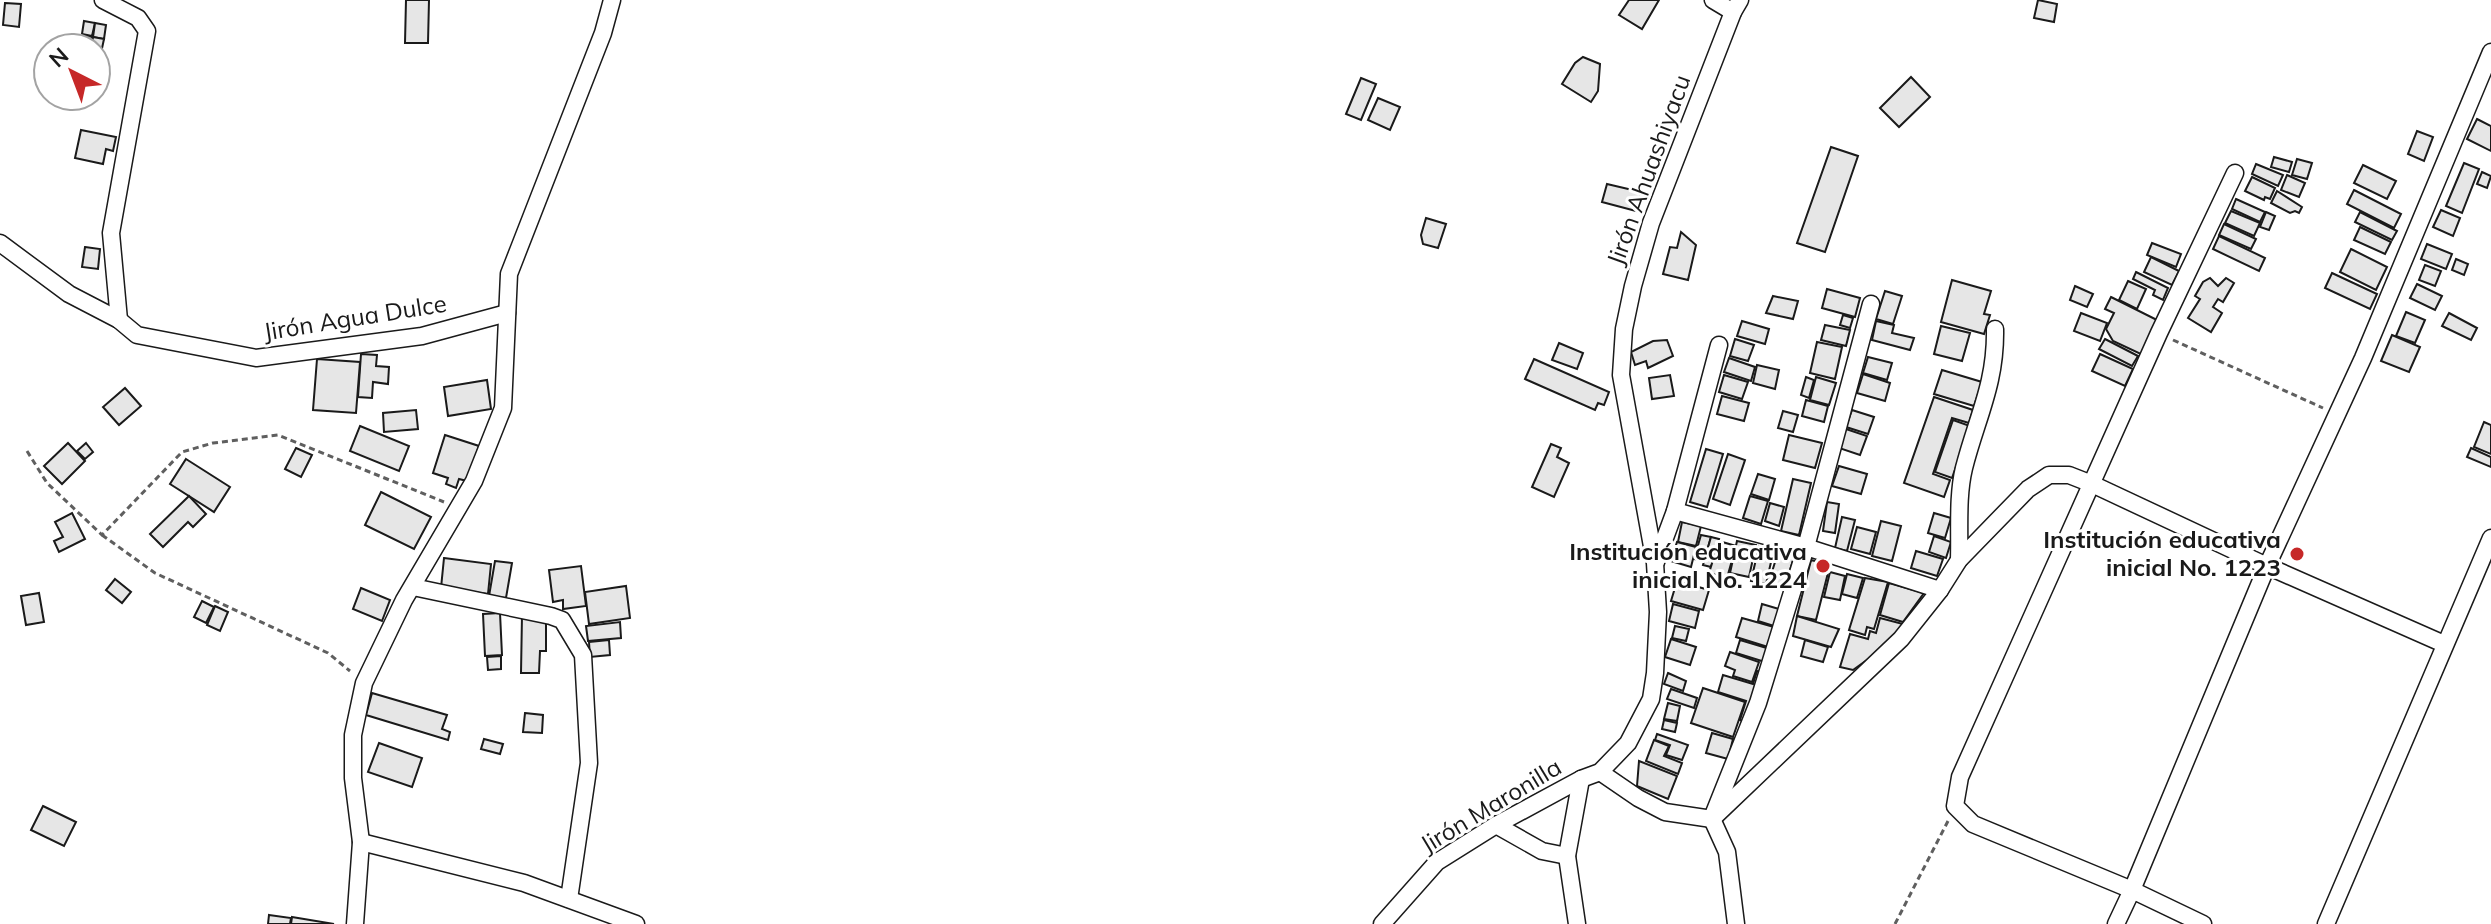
<svg xmlns="http://www.w3.org/2000/svg" width="2491" height="924" viewBox="0 0 2491 924" font-family="Mulish,sans-serif">
<rect width="100%" height="100%" fill="#fff"/>
<g fill="#e6e6e6" stroke="#1a1a1a" stroke-width="2">
<path d="M406,0H429L428,43H405Z"/>
<path d="M1629,0H1659L1642,29L1619,15Z"/>
<path d="M2038,0L2057,4L2054,22L2034,18Z"/>
<path d="M5,3L21,4L19,27L3,25Z"/>
<path d="M84,21L95,23L92,36L82,34Z"/>
<path d="M95,23L106,25L104,39L93,37Z"/>
<path d="M82,35L92,37L90,48H79Z"/>
<path d="M93,37L104,39L101,53L96,52V48H91Z"/>
<path d="M1583,57L1600,64L1598,91L1591,102L1562,84L1575,63Z"/>
<path d="M1911,77L1930,97L1899,127L1880,108Z"/>
<path d="M1361,78L1376,84L1361,120L1346,114Z"/>
<path d="M1378,98L1400,107L1390,130L1368,120Z"/>
<path d="M2477,119L2491,126V151L2467,139Z"/>
<path d="M81,130L116,137L113,151L106,149L103,164L75,158Z"/>
<path d="M2417,131L2433,137L2424,161L2408,154Z"/>
<path d="M1831,147L1858,156L1825,252L1797,243Z"/>
<path d="M2274,157L2292,162L2289,172L2271,167Z"/>
<path d="M2297,159L2312,163L2307,179L2292,175Z"/>
<path d="M2464,163L2479,169L2462,213L2446,206Z"/>
<path d="M2256,164L2283,175L2278,186L2252,174Z"/>
<path d="M2363,165L2396,181L2387,199L2354,183Z"/>
<path d="M2482,172L2491,176L2487,188L2477,184Z"/>
<path d="M2287,175L2305,183L2299,197L2281,190Z"/>
<path d="M2252,177L2275,188L2270,199L2265,197L2264,200L2245,191Z"/>
<path d="M1607,184L1641,192L1636,211L1602,202Z"/>
<path d="M2354,190L2401,214L2394,228L2347,204Z"/>
<path d="M2277,191L2302,207L2299,213L2295,211L2290,213L2271,203Z"/>
<path d="M2236,199L2265,212L2260,222L2232,209Z"/>
<path d="M2441,210L2460,218L2453,236L2433,227Z"/>
<path d="M2231,211L2260,223L2254,236L2225,223Z"/>
<path d="M2266,212L2275,216L2269,230L2260,227Z"/>
<path d="M2360,212L2397,231L2392,240L2355,222Z"/>
<path d="M1426,218L1446,224L1438,248L1423,244L1421,235Z"/>
<path d="M2224,224L2256,239L2251,249L2219,235Z"/>
<path d="M2360,227L2391,242L2385,254L2354,240Z"/>
<path d="M1681,232L1696,245L1688,280L1663,274L1670,247L1677,248Z"/>
<path d="M2219,236L2265,258L2259,271L2213,249Z"/>
<path d="M2152,243L2181,254L2176,267L2147,255Z"/>
<path d="M2427,244L2452,254L2446,269L2421,259Z"/>
<path d="M85,247L100,249L98,269L82,267Z"/>
<path d="M2351,249L2387,267L2376,290L2340,272Z"/>
<path d="M2151,257L2179,271L2172,285L2144,272Z"/>
<path d="M2456,259L2468,264L2464,275L2452,270Z"/>
<path d="M2425,265L2441,271L2435,286L2419,280Z"/>
<path d="M2136,272L2168,288L2163,300L2153,295L2155,290L2133,279Z"/>
<path d="M2332,273L2377,294L2370,309L2325,288Z"/>
<path d="M2210,278L2218,286L2226,278L2234,283L2223,302L2218,299L2213,307L2222,313L2211,332L2188,318L2200,299L2195,296L2203,282Z"/>
<path d="M1952,280L1991,291L1984,314L1990,315L1984,334L1941,322Z"/>
<path d="M2128,281L2146,289L2137,309L2119,300Z"/>
<path d="M2417,284L2442,296L2435,310L2410,298Z"/>
<path d="M2075,286L2093,294L2087,307L2070,300Z"/>
<path d="M1827,289L1860,298L1855,317L1822,308Z"/>
<path d="M1885,291L1902,296L1893,324L1876,319Z"/>
<path d="M1773,296L1798,301L1793,319L1766,313Z"/>
<path d="M2111,297L2161,322L2145,356L2113,341L2106,329L2114,313L2105,309Z"/>
<path d="M2406,312L2425,320L2415,343L2396,336Z"/>
<path d="M2081,313L2107,323L2100,341L2074,331Z"/>
<path d="M2449,313L2477,328L2471,340L2442,326Z"/>
<path d="M1843,315L1853,318L1850,328L1840,325Z"/>
<path d="M1742,321L1769,329L1765,344L1737,336Z"/>
<path d="M1876,321L1894,325L1892,333L1914,338L1910,350L1872,340Z"/>
<path d="M1825,325L1850,330L1846,346L1821,340Z"/>
<path d="M1941,326L1970,333L1962,361L1934,354Z"/>
<path d="M2392,335L2420,347L2409,372L2381,361Z"/>
<path d="M1735,339L1754,345L1748,361L1730,356Z"/>
<path d="M2105,339L2138,356L2132,366L2099,349Z"/>
<path d="M1667,340L1673,356L1648,368L1646,361L1635,365L1631,352L1653,341Z"/>
<path d="M1817,342L1842,347L1835,379L1810,373Z"/>
<path d="M1559,343L1583,353L1577,369L1552,360Z"/>
<path d="M361,354L377,355L376,366L389,367L388,384L373,382L372,398L358,397Z"/>
<path d="M2100,354L2133,369L2125,386L2092,371Z"/>
<path d="M1868,357L1892,363L1887,380L1863,373Z"/>
<path d="M1729,358L1755,367L1751,381L1724,372Z"/>
<path d="M317,359L360,362L356,413L313,410Z"/>
<path d="M1534,359L1609,392L1604,405L1598,403L1595,410L1525,379Z"/>
<path d="M1757,365L1779,370L1775,389L1753,383Z"/>
<path d="M1942,370L1982,382L1974,406L1934,394Z"/>
<path d="M1863,374L1890,383L1885,401L1857,393Z"/>
<path d="M1670,375L1674,396L1652,399L1649,378Z"/>
<path d="M1724,375L1748,382L1742,399L1719,392Z"/>
<path d="M1806,377L1814,380L1809,398L1801,395Z"/>
<path d="M1816,377L1836,383L1829,405L1810,400Z"/>
<path d="M487,380L491,409L448,416L444,387Z"/>
<path d="M125,388L141,406L119,425L103,407Z"/>
<path d="M1722,396L1749,403L1744,421L1717,414Z"/>
<path d="M1934,397L1973,410L1969,423L1952,418L1933,474L1950,480L1944,497L1904,483Z"/>
<path d="M1806,400L1828,406L1824,422L1802,416Z"/>
<path d="M416,410L418,429L384,432L383,413Z"/>
<path d="M1852,410L1874,417L1868,434L1846,427Z"/>
<path d="M1783,411L1798,415L1793,432L1778,428Z"/>
<path d="M1953,420L1970,426L1952,478L1935,472Z"/>
<path d="M2484,422L2491,425V454L2474,447Z"/>
<path d="M360,426L409,446L399,471L350,451Z"/>
<path d="M1846,429L1867,436L1860,455L1839,448Z"/>
<path d="M445,435L479,446L467,481L459,479L456,488L446,484L448,478L433,473Z"/>
<path d="M1789,435L1822,443L1815,468L1783,460Z"/>
<path d="M68,443L85,461L62,484L44,466Z"/>
<path d="M86,443L93,452L85,459L77,451Z"/>
<path d="M1551,444L1561,448L1557,457L1569,463L1554,497L1532,487Z"/>
<path d="M296,448L312,455L301,477L285,469Z"/>
<path d="M2471,448L2491,457V467L2467,457Z"/>
<path d="M1706,449L1723,454L1707,507L1690,502Z"/>
<path d="M1728,454L1745,460L1730,505L1713,499Z"/>
<path d="M186,459L230,487L214,512L170,484Z"/>
<path d="M1839,466L1867,474L1861,494L1832,486Z"/>
<path d="M1758,474L1775,479L1769,500L1751,494Z"/>
<path d="M1793,479L1811,483L1799,535L1781,531Z"/>
<path d="M381,492L431,517L414,549L365,525Z"/>
<path d="M189,496L206,514L193,527L188,522L163,547L150,534Z"/>
<path d="M1750,496L1768,501L1761,524L1743,518Z"/>
<path d="M1827,502L1839,504L1835,533L1823,531Z"/>
<path d="M1770,503L1784,507L1779,526L1765,521Z"/>
<path d="M72,513L85,539L59,552L54,541L63,537L55,522Z"/>
<path d="M1934,513L1951,518L1945,538L1928,533Z"/>
<path d="M1842,517L1855,520L1847,551L1835,548Z"/>
<path d="M1881,521L1901,526L1892,561L1872,556Z"/>
<path d="M1682,522L1701,526L1696,546L1678,542Z"/>
<path d="M1857,527L1876,532L1870,554L1851,549Z"/>
<path d="M1701,535L1711,537L1704,561L1694,559Z"/>
<path d="M1934,536L1951,542L1946,558L1929,552Z"/>
<path d="M1711,537L1719,539L1711,567L1703,565Z"/>
<path d="M1719,541L1736,546L1727,578L1709,573Z"/>
<path d="M1737,541L1756,545L1749,577L1730,573Z"/>
<path d="M1677,542L1696,547L1691,567L1671,561Z"/>
<path d="M1759,546L1774,549L1766,584L1751,581Z"/>
<path d="M1779,549L1795,554L1784,589L1768,585Z"/>
<path d="M1916,551L1943,559L1937,576L1911,568Z"/>
<path d="M444,558L491,564L488,594L441,588Z"/>
<path d="M1811,560L1830,565L1816,620L1797,616Z"/>
<path d="M495,561L512,563L506,598L489,596Z"/>
<path d="M581,566L586,606L563,609V600L553,602L549,570Z"/>
<path d="M1830,572L1845,576L1840,600L1824,597Z"/>
<path d="M1847,574L1863,578L1857,598L1842,594Z"/>
<path d="M1865,578L1888,582L1874,629L1867,627L1865,635L1849,630Z"/>
<path d="M115,579L131,592L122,603L106,590Z"/>
<path d="M1677,581L1709,590L1703,610L1671,601Z"/>
<path d="M1889,583L1924,593L1903,622L1880,615Z"/>
<path d="M626,586L630,618L589,624L585,592Z"/>
<path d="M361,588L390,600L382,621L353,609Z"/>
<path d="M39,593L44,622L26,625L21,596Z"/>
<path d="M202,601L214,607L206,623L194,617Z"/>
<path d="M1673,604L1699,611L1695,628L1669,621Z"/>
<path d="M1762,604L1779,609L1774,626L1758,621Z"/>
<path d="M215,606L228,612L220,631L207,625Z"/>
<path d="M500,613L502,655L485,656L483,614Z"/>
<path d="M522,615H546V651H540L539,673H521Z"/>
<path d="M1797,616L1839,629L1831,647L1793,636Z"/>
<path d="M1742,618L1774,627L1768,647L1736,637Z"/>
<path d="M1880,618L1903,624L1889,644L1853,670L1840,667L1850,634L1868,639L1870,631L1876,633Z"/>
<path d="M620,622L621,638L588,641L586,626Z"/>
<path d="M1675,626L1689,629L1686,641L1672,638Z"/>
<path d="M1671,639L1696,647L1690,665L1665,657Z"/>
<path d="M609,640L610,655L590,657L589,642Z"/>
<path d="M1740,640L1770,649L1765,662L1736,653Z"/>
<path d="M1805,640L1828,647L1823,662L1801,656Z"/>
<path d="M1730,652L1759,662L1752,682L1733,676L1735,670L1725,666Z"/>
<path d="M501,656V669L488,670L487,657Z"/>
<path d="M1757,671L1760,672L1744,722L1740,720L1746,701L1718,692L1723,675L1753,684Z"/>
<path d="M1668,673L1686,681L1683,691L1664,684Z"/>
<path d="M1703,688L1745,702L1733,737L1691,723Z"/>
<path d="M1671,689L1697,698L1694,708L1667,699Z"/>
<path d="M372,693L447,715L442,729L450,732L448,740L366,715Z"/>
<path d="M1668,703L1680,706L1677,721L1664,719Z"/>
<path d="M525,713L543,715L542,733L523,732Z"/>
<path d="M1664,720L1677,723L1675,732L1662,729Z"/>
<path d="M1712,733L1733,739L1728,759L1706,753Z"/>
<path d="M1657,734L1688,745L1682,760L1666,755L1670,745L1655,740Z"/>
<path d="M484,739L503,744L500,754L481,749Z"/>
<path d="M1654,740L1669,746L1664,756L1682,763L1678,774L1646,761Z"/>
<path d="M379,743L422,758L412,787L368,772Z"/>
<path d="M1639,761L1677,776L1668,799L1637,786Z"/>
<path d="M43,806L76,822L64,846L31,830Z"/>
<path d="M269,915L291,918L290,924H268Z"/>
<path d="M292,917L334,924H291Z"/>
</g>
<g fill="none" stroke-linecap="round" stroke-linejoin="round">
<defs>
<g id="minor">
<path d="M103,0L138,18L147,31L111,233L119,320"/>
<path d="M1713,0L1733,12"/>
<path d="M0,243L69,294L119,320L137,335L256,358L422,336L507,313"/>
<path d="M1675,511L1719,345"/>
<path d="M1959,560C1960,530 1957,497 1964,468C1977,417 1996,384 1995,329"/>
<path d="M1656,562L1675,511L1806,547L1940,590"/>
<path d="M413,587L551,616L562,620L583,655L589,763L569,899"/>
<path d="M1600,772L1638,798L1665,812L1712,819"/>
<path d="M1714,813L1758,703L1806,547L1871,304"/>
<path d="M1712,819L1901,639L1940,590L1959,560L2028,489L2049,475H2069L2092,484L2267,566L2444,644"/>
<path d="M1712,819L1727,852L1736,924"/>
<path d="M1496,825L1542,851L1567,856"/>
<path d="M361,842L524,883L636,924"/>
<path d="M355,924L361,842L353,778V735L364,683L404,600L474,481L503,408L509,274L603,33L612,0"/>
<path d="M1382,924L1437,862L1496,825L1581,779L1600,772L1628,743L1651,699L1655,673L1658,612L1655,563L1621,375L1624,329L1633,286L1651,223L1733,12L1740,0"/>
<path d="M1577,924L1567,856L1581,779"/>
<path d="M2116,924L2132,890L2267,566L2363,358L2491,52"/>
<path d="M2203,924L2132,890L1973,824L1955,806L1960,777L2159,333L2235,173"/>
<path d="M2326,924L2491,538"/>
</g>
</defs>
<use href="#minor" stroke="#1a1a1a" stroke-width="19"/>
<g stroke="#5f5f5f" stroke-width="3" stroke-dasharray="6 4" stroke-linecap="butt">
<path d="M2173,340L2323,408"/>
<path d="M27,451L47,483L102,535L182,452L213,443L278,435L444,502"/>
<path d="M102,535L155,573L328,653L350,671"/>
<path d="M1895,924L1948,821"/>
</g>
<use href="#minor" stroke="#fff" stroke-width="16"/>
</g>
<g fill="#c62828" stroke="#fff" stroke-width="3">
<circle cx="2297" cy="554" r="8"/>
<circle cx="1823" cy="566" r="8"/>
</g>
<g text-anchor="middle" stroke-width="6" stroke-linejoin="round" paint-order="stroke">
<g font-size="24" fill="#1a1a1a" stroke="#fff">
<text transform="translate(1649 170) rotate(-70)" y="8">Jirón Ahuashiyacu</text>
<text transform="translate(355 318) rotate(-9)" y="8">Jirón Agua Dulce</text>
<text transform="translate(1491 806) rotate(-31)" y="8">Jirón Maronilla</text>
</g>
<g font-size="24" font-weight="bold" fill="#1a1a1a" stroke="#fff" text-anchor="end">
<text x="2281" y="548">Institución educativa<tspan x="2281" dy="28">inicial No. 1223</tspan></text>
<text x="1807" y="560">Institución educativa<tspan x="1807" dy="28">inicial No. 1224</tspan></text>
</g>
</g>
<g transform="translate(72 72) rotate(318)"><circle r="38" fill="#ffffff" stroke="#a3a3a3" stroke-width="2"/>
<path d="M0-6L14 30L0 20L-14 30Z" fill="#c62828"/>
<text y="-12" font-size="22" font-weight="bold" text-anchor="middle" fill="#1a1a1a">N</text>
</g>
</svg>
